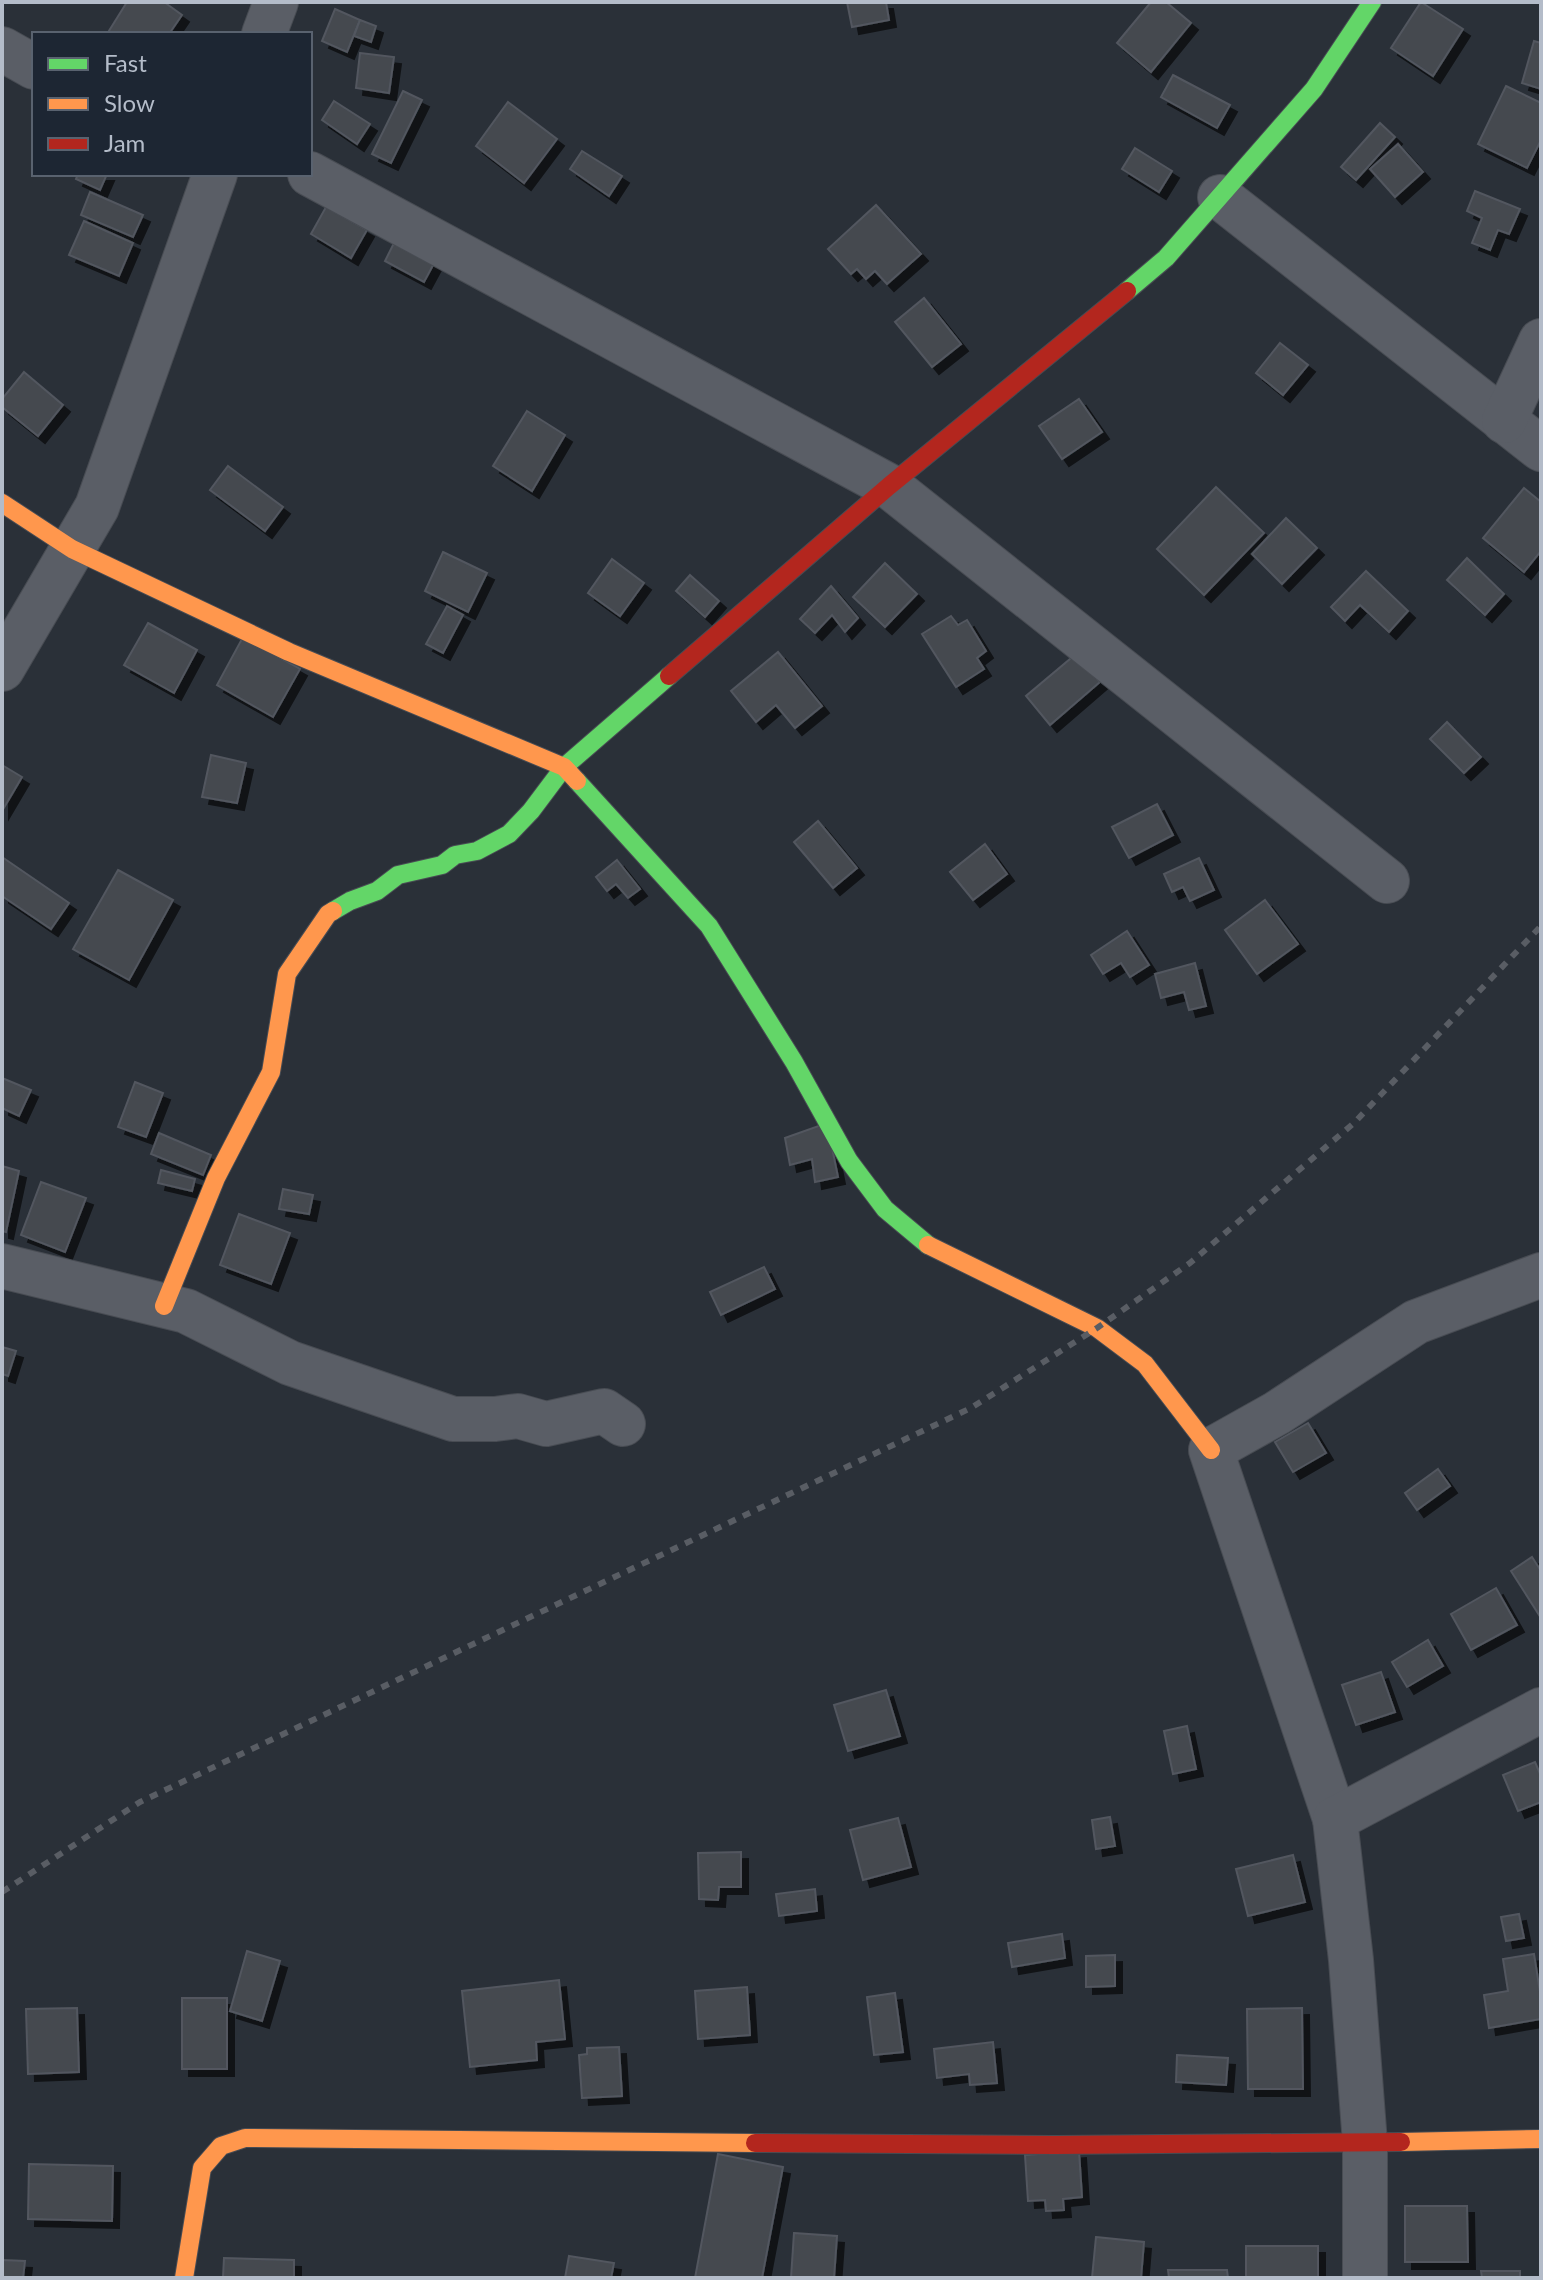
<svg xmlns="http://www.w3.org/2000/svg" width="1543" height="2280" viewBox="0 0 1543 2280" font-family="Lato,sans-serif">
<defs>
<filter id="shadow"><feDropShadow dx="7" dy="7" stdDeviation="0" flood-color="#0009"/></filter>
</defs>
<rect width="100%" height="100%" fill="#2a3038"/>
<g fill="#444950" stroke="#52575f" stroke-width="2" filter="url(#shadow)">
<path d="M127,2H164L182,15L169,34H107Z"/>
<path d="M847,2H886L889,20L852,27Z"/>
<path d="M1151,2H1166L1191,23L1151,72L1117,43Z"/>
<path d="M1421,2L1463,29L1433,76L1391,48Z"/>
<path d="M335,9L360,20L347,52L322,41Z"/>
<path d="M360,20L376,26L371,42L354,36Z"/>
<path d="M1534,41L1541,43V89L1522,83Z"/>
<path d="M360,53L394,57L389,93L356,88Z"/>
<path d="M1173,75L1230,105L1217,128L1161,97Z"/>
<path d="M1506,86L1541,103V140L1527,168L1478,144Z"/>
<path d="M403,91L422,100L391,163L372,154Z"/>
<path d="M334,101L370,124L357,144L322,120Z"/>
<path d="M508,102L557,139L524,183L476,146Z"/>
<path d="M1380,123L1395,137L1356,180L1341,167Z"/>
<path d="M1398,144L1423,172L1395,197L1370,169Z"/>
<path d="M1135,148L1172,171L1159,192L1122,169Z"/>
<path d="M582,151L622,176L609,196L570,169Z"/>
<path d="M78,174H107L100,190L76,179Z"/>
<path d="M1475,191L1520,209L1509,234L1498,230L1490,250L1472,243L1482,218L1467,211Z"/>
<path d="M90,192L143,215L133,237L81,215Z"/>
<path d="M876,205L921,254L887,284L875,271L866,279L857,269L851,274L828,249Z"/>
<path d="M326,207L367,230L351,258L311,234Z"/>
<path d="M84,221L133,243L119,276L69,255Z"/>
<path d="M398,235L438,256L424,282L385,261Z"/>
<path d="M924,298L961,344L932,367L895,322Z"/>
<path d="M1280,343L1308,365L1283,395L1256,373Z"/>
<path d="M24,372L63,405L38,436L2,407V399Z"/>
<path d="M1079,399L1102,432L1062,459L1039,426Z"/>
<path d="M527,411L565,435L532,491L493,466Z"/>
<path d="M228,466L283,507L265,531L210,490Z"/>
<path d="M1216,487L1264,533L1204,595L1157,549Z"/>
<path d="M1524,488L1541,502V551L1524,572L1483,538Z"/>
<path d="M1286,518L1317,548L1282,584L1252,554Z"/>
<path d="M443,552L487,573L468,612L425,591Z"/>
<path d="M1467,558L1504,594L1485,615L1447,580Z"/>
<path d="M612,559L644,583L620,616L588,593Z"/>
<path d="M885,563L917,594L885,627L853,597Z"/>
<path d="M1366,571L1408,611L1389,632L1360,605L1345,621L1331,607Z"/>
<path d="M690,575L719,601L705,617L676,591Z"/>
<path d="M831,586L858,618L845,632L832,615L815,633L800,619Z"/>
<path d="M447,606L463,615L443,653L426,644Z"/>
<path d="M951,616L958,625L967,620L986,651L977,658L984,669L956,687L922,634Z"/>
<path d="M148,623L197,650L174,693L124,665Z"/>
<path d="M243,637L300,669L273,717L217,685Z"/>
<path d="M778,652L822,706L795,728L776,705L756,722L731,691Z"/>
<path d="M1076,654L1100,682L1050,725L1026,696Z"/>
<path d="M1447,722L1481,757L1464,773L1430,739Z"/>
<path d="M211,755L246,763L237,803L202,797Z"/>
<path d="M2,765L22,777L2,811Z"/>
<path d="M1157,804L1173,835L1129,858L1112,827Z"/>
<path d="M818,821L857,868L833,888L794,842Z"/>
<path d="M985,844L1007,874L973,900L950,872Z"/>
<path d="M2,857L69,903L51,929L2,896Z"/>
<path d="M1199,858L1214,890L1190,901L1183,887L1172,892L1164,874Z"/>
<path d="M617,860L640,889L628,898L616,884L607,891L596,877Z"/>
<path d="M118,870L173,900L129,980L73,949Z"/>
<path d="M1265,900L1298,944L1257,974L1225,930Z"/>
<path d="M1127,931L1149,965L1130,977L1121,963L1103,974L1091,955Z"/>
<path d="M1195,963L1206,1006L1189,1010L1184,992L1161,998L1155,974Z"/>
<path d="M2,1078L31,1090L19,1116L2,1108Z"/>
<path d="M135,1082L163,1093L146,1137L118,1127Z"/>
<path d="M827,1123L838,1177L815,1182L812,1159L790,1165L785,1138Z"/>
<path d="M159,1133L211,1155L203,1175L151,1154Z"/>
<path d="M2,1166L19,1171L6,1232L2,1231Z"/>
<path d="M161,1170L195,1179L192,1191L158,1183Z"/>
<path d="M41,1182L86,1198L65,1252L21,1235Z"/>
<path d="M283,1189L313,1195L309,1214L279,1209Z"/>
<path d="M239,1214L290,1233L271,1284L220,1265Z"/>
<path d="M764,1267L775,1289L721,1315L710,1292Z"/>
<path d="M2,1347L16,1351L8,1376L2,1374Z"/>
<path d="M1308,1423L1326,1453L1293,1472L1275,1442Z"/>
<path d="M1438,1469L1450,1486L1417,1510L1405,1493Z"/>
<path d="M1532,1557L1541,1571V1618L1511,1571Z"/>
<path d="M1496,1588L1517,1625L1471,1650L1451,1614Z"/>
<path d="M1428,1640L1443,1666L1407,1687L1392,1662Z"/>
<path d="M1381,1672L1395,1712L1356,1725L1342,1685Z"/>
<path d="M886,1690L900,1736L848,1751L834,1705Z"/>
<path d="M1187,1726L1196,1769L1173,1774L1164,1731Z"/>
<path d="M1535,1762L1541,1776V1802L1518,1811L1503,1775Z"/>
<path d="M1110,1817L1115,1846L1096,1849L1092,1820Z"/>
<path d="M898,1818L911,1867L863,1880L850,1830Z"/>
<path d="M741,1852V1887H719L718,1900L699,1899L698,1853Z"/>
<path d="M1293,1855L1305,1902L1248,1916L1236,1869Z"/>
<path d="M815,1889L817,1911L779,1916L776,1894Z"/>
<path d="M1519,1914L1524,1938L1506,1941L1501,1917Z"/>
<path d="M1062,1934L1065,1958L1012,1967L1008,1943Z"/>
<path d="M247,1951L280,1961L262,2021L230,2011Z"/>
<path d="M1534,1954L1541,1998V2019L1489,2028L1484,1995L1508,1991L1503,1959Z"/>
<path d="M1115,1955V1986L1086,1987V1956Z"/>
<path d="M559,1980L565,2039L536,2042L537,2060L470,2067L462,1991Z"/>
<path d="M747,1987L750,2035L698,2039L695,1991Z"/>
<path d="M895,1993L903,2052L874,2055L867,1997Z"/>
<rect x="182" y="1998" width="45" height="71"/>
<path d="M77,2008L79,2072L28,2074L26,2009Z"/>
<path d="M1302,2008L1303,2089H1248L1247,2009Z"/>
<path d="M993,2042L997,2083L970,2085L969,2074L937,2078L934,2049Z"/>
<path d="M619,2047L622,2096L582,2098L579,2055L587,2054V2048Z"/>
<path d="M1177,2055L1228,2058L1226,2085L1176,2082Z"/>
<path d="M1079,2151L1082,2197L1063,2199L1064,2210L1046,2211L1045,2200L1028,2201L1025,2155Z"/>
<path d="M718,2154L783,2167L762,2278H695Z"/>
<path d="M29,2164L113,2166L112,2221L28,2219Z"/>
<path d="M1405,2206H1467L1468,2262H1405Z"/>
<path d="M794,2233L837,2236L834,2278H791Z"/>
<path d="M1096,2237L1144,2242L1141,2278H1092Z"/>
<rect x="1246" y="2246" width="72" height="32"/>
<path d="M569,2256L614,2263L611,2278H565Z"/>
<path d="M224,2258L294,2260V2278H223Z"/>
<path d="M2,2260L25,2261L23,2278H2Z"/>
<path d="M1168,2270H1227L1228,2278H1169Z"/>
<path d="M1481,2271H1520V2278H1482Z"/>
</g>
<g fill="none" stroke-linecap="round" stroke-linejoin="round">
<defs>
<g id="street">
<path d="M264,34L276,2"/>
<path d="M2,49L34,67"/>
<path d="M310,174L889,486L1387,881"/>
<path d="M1220,197L1541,449"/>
<path d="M1504,421L1541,341"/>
<path d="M2,669L97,507L215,174"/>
<path d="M2,1266L186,1311L290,1363L453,1419H495L518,1416L546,1424L604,1411L623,1424"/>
<path d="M1335,1819L1211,1450L1277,1413L1416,1322L1541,1275"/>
<path d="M1365,2278V2143L1351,1960L1335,1819L1541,1710"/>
</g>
<g id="fast">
<path d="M1127,291L1166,258L1314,89L1372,2"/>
<path d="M577,781L709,926L794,1062L849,1161L885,1209L928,1245"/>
<path d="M333,911L350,901L377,891L398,875L442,865L455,855L477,851L509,834L531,811L564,767L669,676"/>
</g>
<g id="slow">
<path d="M2,503L72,549L289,652L564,767L577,781"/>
<path d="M928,1245L1097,1328L1145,1364L1211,1450"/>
<path d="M164,1306L216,1178L271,1072L287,974L328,914L333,911"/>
<path d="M1401,2142L1541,2139"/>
<path d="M184,2278L202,2168L221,2146L245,2138L755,2143"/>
</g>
<g id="jam">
<path d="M669,676L889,486L1127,291"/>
<path d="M755,2143L1055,2145L1401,2142"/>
</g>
</defs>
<use href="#street" stroke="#484c53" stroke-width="46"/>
<use href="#fast" stroke="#484c53" stroke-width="20"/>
<use href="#slow" stroke="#484c53" stroke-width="20"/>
<use href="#jam" stroke="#484c53" stroke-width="20"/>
<use href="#street" stroke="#5a5e66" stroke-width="44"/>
<use href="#fast" stroke="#63d668" stroke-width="18"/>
<use href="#slow" stroke="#ff974d" stroke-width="18"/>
<use href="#jam" stroke="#b3261e" stroke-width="18"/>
<path stroke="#595d64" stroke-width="6" stroke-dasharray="8 8" stroke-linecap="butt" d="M2,1892L140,1802L971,1408L1097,1328L1190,1263L1354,1123L1541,926"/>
</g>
<rect width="1543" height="2280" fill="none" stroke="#b4bcc9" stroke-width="8"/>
<rect x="32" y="32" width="280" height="144" fill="#1d2633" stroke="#59626f" stroke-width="2"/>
<rect x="48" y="58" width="40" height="12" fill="#63d668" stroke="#59626f" stroke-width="2"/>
<text x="104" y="72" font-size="24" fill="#b4bcc9">Fast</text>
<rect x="48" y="98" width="40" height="12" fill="#ff974d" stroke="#59626f" stroke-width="2"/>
<text x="104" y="112" font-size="24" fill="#b4bcc9">Slow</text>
<rect x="48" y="138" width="40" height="12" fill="#b3261e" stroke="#59626f" stroke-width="2"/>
<text x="104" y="152" font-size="24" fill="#b4bcc9">Jam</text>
</svg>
